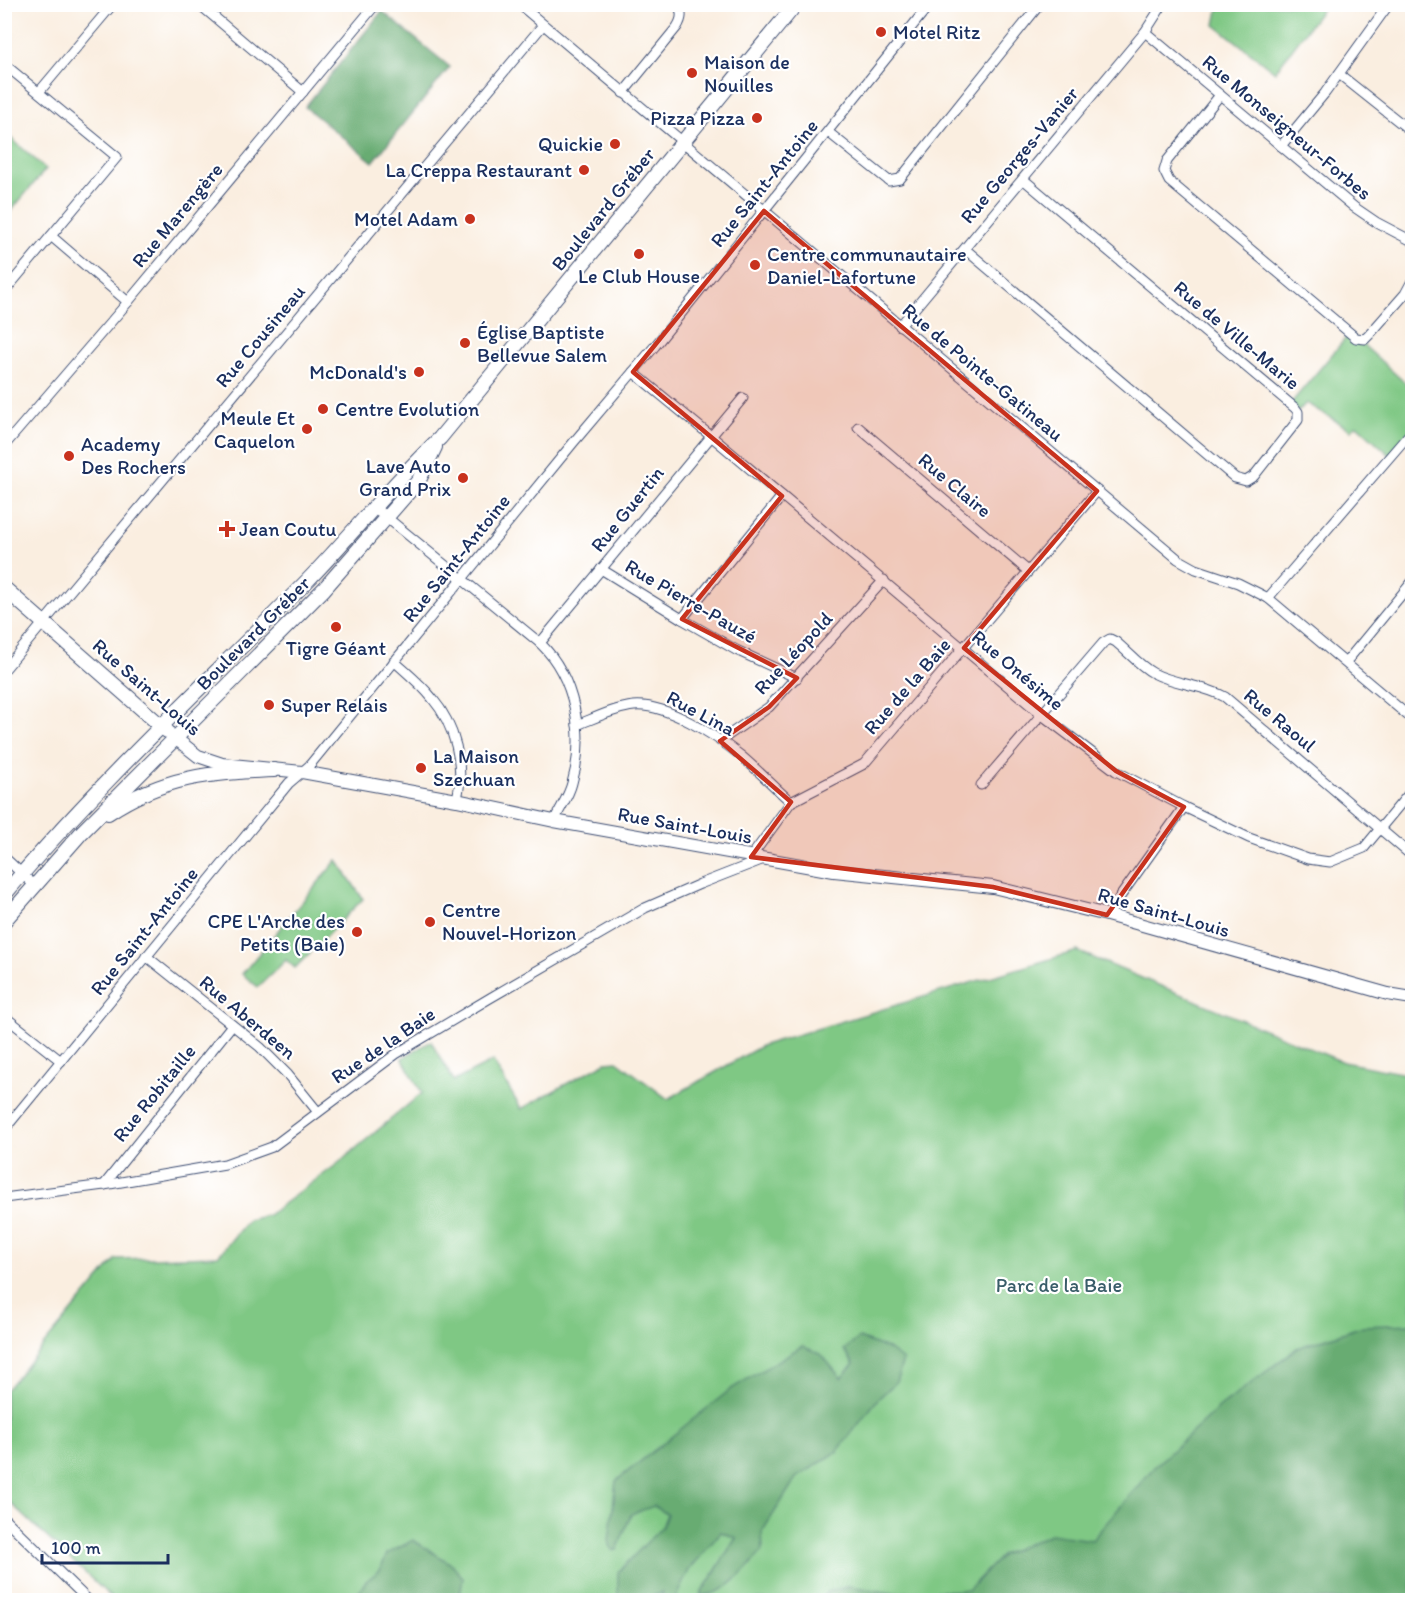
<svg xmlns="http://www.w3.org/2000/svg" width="1417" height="1605" viewBox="0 0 1417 1605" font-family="Itim,sans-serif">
<rect width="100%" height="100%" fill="#fff"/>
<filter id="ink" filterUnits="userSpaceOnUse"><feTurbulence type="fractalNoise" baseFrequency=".0167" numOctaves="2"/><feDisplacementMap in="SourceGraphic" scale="12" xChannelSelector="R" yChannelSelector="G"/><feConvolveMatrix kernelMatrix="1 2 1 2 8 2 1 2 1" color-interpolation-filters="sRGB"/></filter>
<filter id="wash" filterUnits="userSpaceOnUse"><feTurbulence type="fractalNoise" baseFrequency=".008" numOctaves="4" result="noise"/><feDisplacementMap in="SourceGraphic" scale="24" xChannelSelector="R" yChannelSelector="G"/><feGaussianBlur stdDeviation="1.35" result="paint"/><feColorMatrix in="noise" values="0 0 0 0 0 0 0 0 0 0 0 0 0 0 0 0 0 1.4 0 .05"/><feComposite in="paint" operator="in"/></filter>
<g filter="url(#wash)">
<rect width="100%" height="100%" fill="#faeee0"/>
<g fill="#7fc884" stroke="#4d7c71" stroke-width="1.5">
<path d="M1219,5V4L1325,5L1275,72L1215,25Z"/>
<path d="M5,133L46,169L5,218Z"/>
<path d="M1350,333L1412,389V431L1391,456L1357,425L1351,430L1306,403L1298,412L1291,403Z"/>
<path d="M337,860L363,899L295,968L286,960L258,987L242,974Z"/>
<path d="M1077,951L1343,1062L1412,1075V1600H114L5,1498V1391L116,1259L218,1256L248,1220L268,1215L336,1165L422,1093L402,1058L431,1041L454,1081L493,1061L521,1109L606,1062L617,1061L668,1099L763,1045Z"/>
</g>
<g fill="#67ac72" stroke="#416e68" stroke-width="1.5">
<path d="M382,11L450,67L373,162L305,107Z"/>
<path d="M1412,1324V1600H820L828,1592L850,1586L892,1593L968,1590L1002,1555L1050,1534L1092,1540L1155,1466L1220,1407L1297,1348L1363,1326Z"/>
<path d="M859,1338L888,1349L903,1360L896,1382L878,1399L837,1452L796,1478L762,1532L763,1551C746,1568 727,1597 700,1595L736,1538L721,1532L689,1570L676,1597L680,1600H660L663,1592C650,1598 632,1605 618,1597V1572L662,1527L667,1514L654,1506L631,1514L617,1550H612L609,1542L616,1481L731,1389L802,1346L821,1354L841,1378L854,1364L844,1350Z"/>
<path d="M413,1540L453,1565L463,1578L459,1600H348L359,1592L365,1582L380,1570L387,1554Z"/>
</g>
</g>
<g filter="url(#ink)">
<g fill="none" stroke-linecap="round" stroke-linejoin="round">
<defs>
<g id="minor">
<path d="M199,4L303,92"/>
<path d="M519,4L1178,559L1196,569L1238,583L1268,598L1412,719"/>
<path d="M1145,32L1354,207L1376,222L1412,241"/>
<path d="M4,64L117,157L4,292"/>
<path d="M1339,74L1412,132"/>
<path d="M39,92L113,4"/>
<path d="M623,93L677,27C682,19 683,13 677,4"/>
<path d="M1220,95L1167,161L1164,171L1169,181L1356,338L1365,339L1369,335L1405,294L1412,281"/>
<path d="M828,132L889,181L900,179L1040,4"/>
<path d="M1281,146L1325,93L1389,4"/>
<path d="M51,236L128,302"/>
<path d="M965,249L1235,478L1246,481L1254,476L1298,420V412L1295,408L1023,179"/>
<path d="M900,326L1145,32L1163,4"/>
<path d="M633,372L717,441L1042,715L1116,771L1184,807L1249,838L1308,859L1330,862L1364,848L1412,790"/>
<path d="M858,427L1028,571"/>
<path d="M4,446L128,302L376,4"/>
<path d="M374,507L540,643C575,677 586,736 572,783C569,796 560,808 554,821"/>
<path d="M601,569L682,619L736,650L797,678"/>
<path d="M1268,598L1412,431"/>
<path d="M682,619L782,496"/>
<path d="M540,643L743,398"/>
<path d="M394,661C407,673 421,684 432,698C455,725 465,765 457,800"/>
<path d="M1346,662L1412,582"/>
<path d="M4,670L543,25"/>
<path d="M577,725C595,718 615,708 634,706C666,703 716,736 740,755C758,770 774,787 791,802"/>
<path d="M720,741L769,707L884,580"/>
<path d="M981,785L1103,643L1110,639L1116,642C1128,652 1140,666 1153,673C1176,685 1202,684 1225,697L1412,856"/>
<path d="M4,857L34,885"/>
<path d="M751,857L791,802L864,764L1097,491"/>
<path d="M1107,915L1184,807"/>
<path d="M146,956L260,1047L288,1075L318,1112"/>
<path d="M4,1016L61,1061"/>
<path d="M4,1130L289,783L309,766L573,443L655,346L930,4"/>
<path d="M104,1185L232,1025"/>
<path d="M4,1198L104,1185L225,1164L272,1147L396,1054L490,998L645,908L700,884L764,859"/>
<path d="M4,1518L88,1600"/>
</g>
<path id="tertiary" d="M175,738L198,756L222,764L302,772L457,800L554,821L834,871L993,887L1107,915L1388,994L1412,998"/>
<g id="secondary">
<path d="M4,588L167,731"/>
<path d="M108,813C164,776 210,773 274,770"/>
<path d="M4,895C98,783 205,685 307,581C352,535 392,483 440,438L796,4"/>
<path d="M4,921L82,832L324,589L419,480L435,447"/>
</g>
</defs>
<use href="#minor" stroke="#3c4c72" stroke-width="11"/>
<use href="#tertiary" stroke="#3c4c72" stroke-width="14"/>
<use href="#secondary" stroke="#3c4c72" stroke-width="16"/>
<use href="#minor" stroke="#fff" stroke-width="9"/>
<use href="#tertiary" stroke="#fff" stroke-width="12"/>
<use href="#secondary" stroke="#fff" stroke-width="14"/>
</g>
</g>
<path fill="#c8321e" fill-opacity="0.2" stroke="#c8321e" stroke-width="4.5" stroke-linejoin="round" d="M764,211L1097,491L964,648L1116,771L1184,807L1107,915L993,887L751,857L791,802L720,741L769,707L797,678L682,619L782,496L633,372Z"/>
<g fill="#c8321e" stroke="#fff" stroke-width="2">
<circle cx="881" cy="32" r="6"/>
<circle cx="692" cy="73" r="6"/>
<circle cx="757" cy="118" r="6"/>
<circle cx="615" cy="144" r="6"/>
<circle cx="584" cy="170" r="6"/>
<circle cx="470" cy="219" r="6"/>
<circle cx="639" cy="254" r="6"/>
<circle cx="755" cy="265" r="6"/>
<circle cx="465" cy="343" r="6"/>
<circle cx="419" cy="372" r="6"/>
<circle cx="323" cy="409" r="6"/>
<circle cx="307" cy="429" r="6"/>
<circle cx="69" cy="456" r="6"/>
<circle cx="463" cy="478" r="6"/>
<path d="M224 520h6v6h6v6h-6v6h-6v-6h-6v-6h6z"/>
<circle cx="336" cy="627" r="6"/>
<circle cx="269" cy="705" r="6"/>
<circle cx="421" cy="768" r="6"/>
<circle cx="430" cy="922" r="6"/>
<circle cx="357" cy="932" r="6"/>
</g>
<g text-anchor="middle" stroke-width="4.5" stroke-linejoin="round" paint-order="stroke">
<g font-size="20" fill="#1b2f5e" stroke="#fff" text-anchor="start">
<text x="893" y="39">Motel Ritz</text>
<text x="704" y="69">Maison de<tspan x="704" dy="23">Nouilles</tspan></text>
<text x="745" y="125" text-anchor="end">Pizza Pizza</text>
<text x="603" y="151" text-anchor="end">Quickie</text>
<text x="572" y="177" text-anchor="end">La Creppa Restaurant</text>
<text x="458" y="226" text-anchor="end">Motel Adam</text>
<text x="767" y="261">Centre communautaire<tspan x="767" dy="23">Daniel-Lafortune</tspan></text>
<text x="639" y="283" text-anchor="middle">Le Club House</text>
<text x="477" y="339">Église Baptiste<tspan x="477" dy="23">Bellevue Salem</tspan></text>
<text x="407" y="379" text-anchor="end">McDonald's</text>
<text x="335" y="416">Centre Evolution</text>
<text x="295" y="425" text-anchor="end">Meule Et<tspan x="295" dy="23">Caquelon</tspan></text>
<text x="81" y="451">Academy<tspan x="81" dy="23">Des Rochers</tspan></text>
<text x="451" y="473" text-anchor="end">Lave Auto<tspan x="451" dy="23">Grand Prix</tspan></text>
<text x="239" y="536">Jean Coutu</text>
<text x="336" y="655" text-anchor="middle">Tigre Géant</text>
<text x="281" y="712">Super Relais</text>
<text x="433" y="763">La Maison<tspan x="433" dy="23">Szechuan</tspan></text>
<text x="442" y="917">Centre<tspan x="442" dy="23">Nouvel-Horizon</tspan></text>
<text x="345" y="928" text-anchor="end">CPE L'Arche des<tspan x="345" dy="23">Petits (Baie)</tspan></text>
</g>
<g font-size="20" fill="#1b2f5e" stroke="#fff">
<text transform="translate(1287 127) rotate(40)" y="7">Rue Monseigneur-Forbes</text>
<text transform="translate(1019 155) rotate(-50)" y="7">Rue Georges-Vanier</text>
<text transform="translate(764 183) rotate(-51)" y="7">Rue Saint-Antoine</text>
<text transform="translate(603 209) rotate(-51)" y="7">Boulevard Gréber</text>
<text transform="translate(177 215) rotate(-50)" y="7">Rue Marengère</text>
<text transform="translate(1237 335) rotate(40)" y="7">Rue de Ville-Marie</text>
<text transform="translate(260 336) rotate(-50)" y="7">Rue Cousineau</text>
<text transform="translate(983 372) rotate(40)" y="7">Rue de Pointe-Gatineau</text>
<text transform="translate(955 485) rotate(40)" y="7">Rue Claire</text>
<text transform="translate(627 509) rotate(-51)" y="7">Rue Guertin</text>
<text transform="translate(456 558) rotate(-51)" y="7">Rue Saint-Antoine</text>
<text transform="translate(691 601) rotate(30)" y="7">Rue Pierre-Pauzé</text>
<text transform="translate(253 633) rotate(-45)" y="7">Boulevard Gréber</text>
<text transform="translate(793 653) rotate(-47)" y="7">Rue Léopold</text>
<text transform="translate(1018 670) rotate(40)" y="7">Rue Onésime</text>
<text transform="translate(907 686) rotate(-49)" y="7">Rue de la Baie</text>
<text transform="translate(147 687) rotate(41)" y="7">Rue Saint-Louis</text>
<text transform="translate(701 713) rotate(28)" y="7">Rue Lina</text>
<text transform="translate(1280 720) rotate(40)" y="7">Rue Raoul</text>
<text transform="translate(685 825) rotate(10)" y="7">Rue Saint-Louis</text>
<text transform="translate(1164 912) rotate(16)" y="7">Rue Saint-Louis</text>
<text transform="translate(144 931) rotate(-51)" y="7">Rue Saint-Antoine</text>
<text transform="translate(248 1017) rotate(40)" y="7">Rue Aberdeen</text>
<text transform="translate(383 1045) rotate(-34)" y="7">Rue de la Baie</text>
<text transform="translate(154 1093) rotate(-51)" y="7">Rue Robitaille</text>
</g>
<g font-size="20" fill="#395d69" stroke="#fff">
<text x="1059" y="1292">Parc de la Baie</text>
</g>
</g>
<rect width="1417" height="1605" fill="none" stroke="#fff" stroke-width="24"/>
<path d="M42 1554v9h126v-9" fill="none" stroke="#1b2f5e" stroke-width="3"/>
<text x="51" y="1554" font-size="18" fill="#1b2f5e" stroke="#ffffff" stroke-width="4.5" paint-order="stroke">100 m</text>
</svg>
